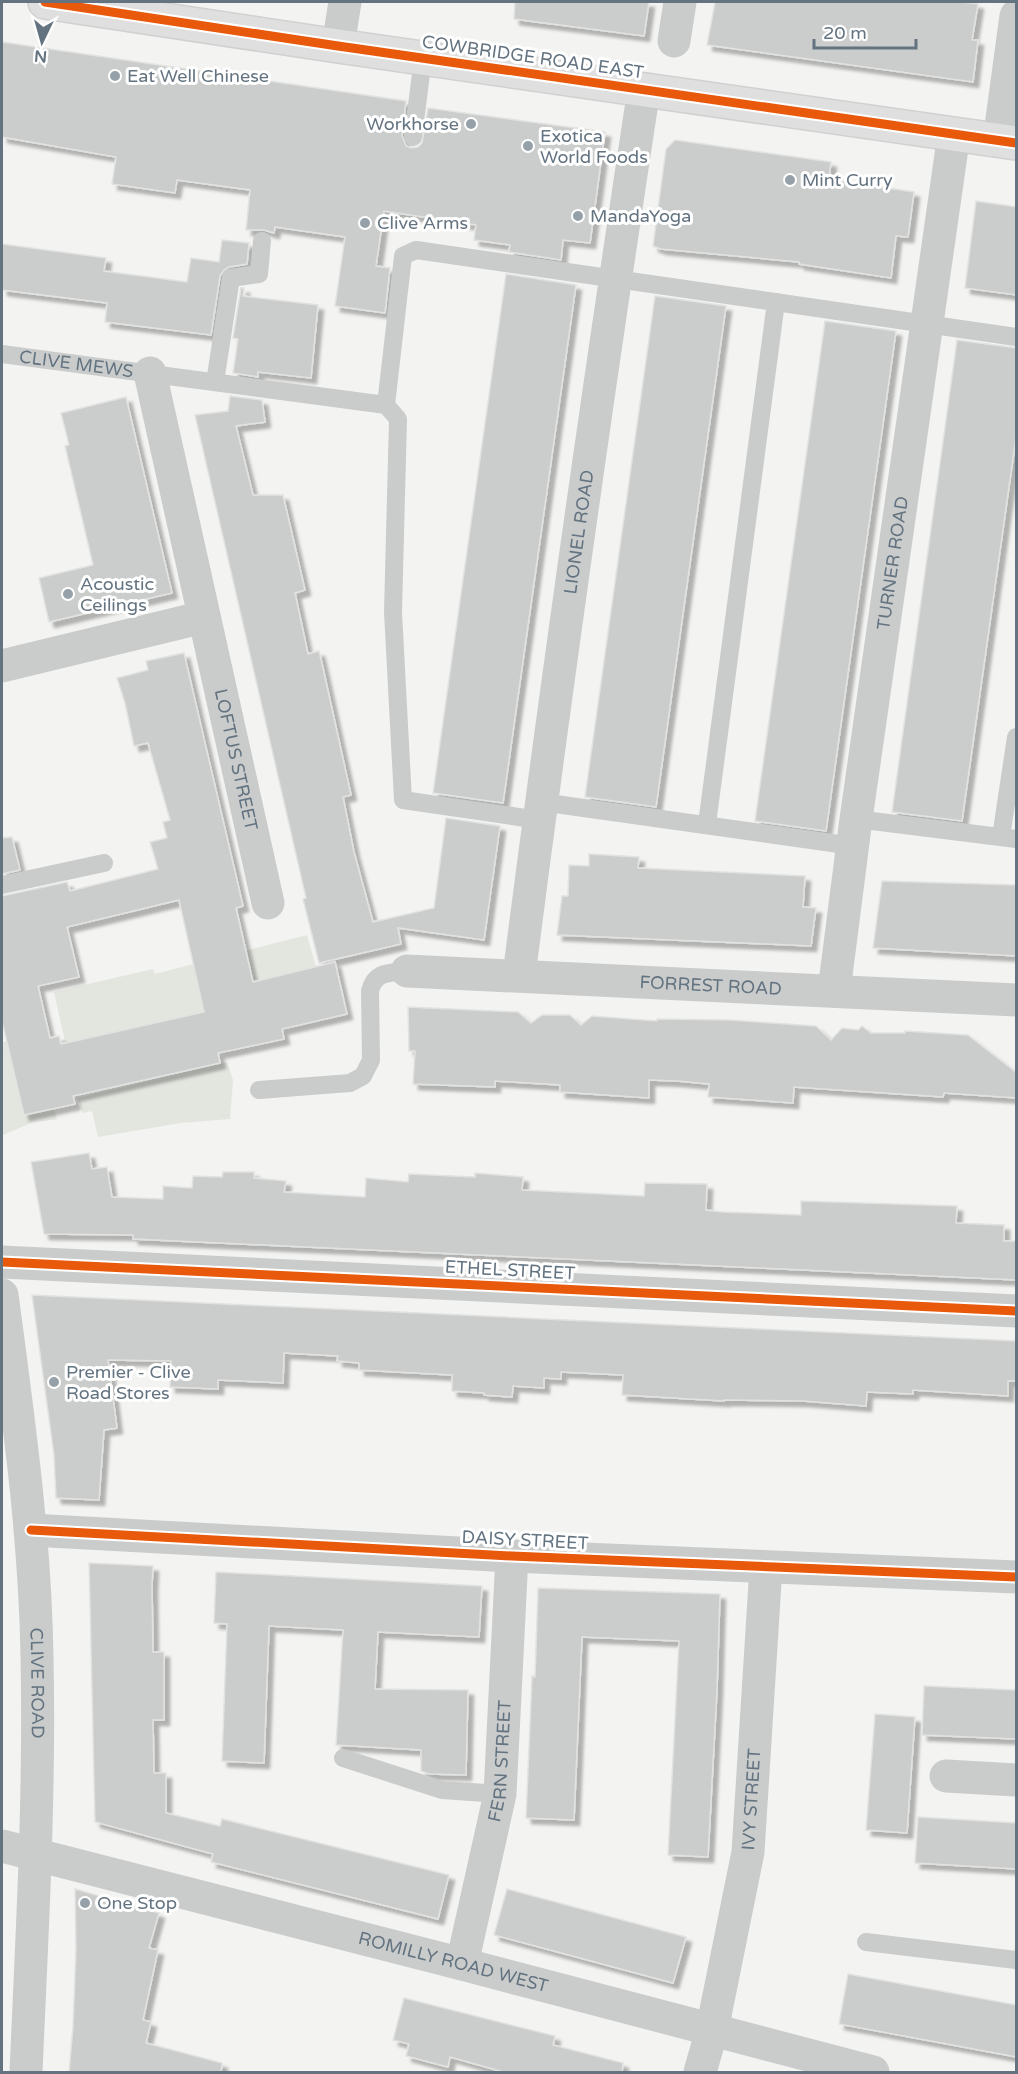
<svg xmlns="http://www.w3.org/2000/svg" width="1018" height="2074" viewBox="0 0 1018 2074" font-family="'Varela Round',sans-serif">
<defs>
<filter id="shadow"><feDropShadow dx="5.5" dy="5.5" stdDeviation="1.5" flood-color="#0004"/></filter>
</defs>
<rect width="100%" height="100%" fill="#f3f3f1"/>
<g fill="#e2e6df">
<path d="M307,935L316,967L204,1012L74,1041L66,1046L54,992L153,969L155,974Z"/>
<path d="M30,1037L31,1042L8,1048L24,1115L54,1109L57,1119L31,1123L3,1135L2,1042Z"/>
<path d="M227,1062L233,1080L230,1119L181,1123L98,1137L92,1111L83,1113L78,1098Z"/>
</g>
<g fill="#cbcdcd" stroke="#e2e2e1" stroke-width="1.5" fill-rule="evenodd" filter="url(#shadow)">
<path d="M515,2H649L644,36L514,19Z"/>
<path d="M715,2H963L978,4L972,40H978L973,82L707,45Z"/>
<path d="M2,42L406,101L402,136L406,146L411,148L418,147L422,143L428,108L605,132L590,243L563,240L561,260L509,252L510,245L474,240L476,225L384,211L376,266L390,268L385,313L335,306L345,237L275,227L274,233L264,230H246L250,190L177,180L175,193L112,184L116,157L2,137Z"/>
<path d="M675,140L831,162L829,179L914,192L908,237L896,236L891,278L799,264V262L661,249L653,246L666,149Z"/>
<path d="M976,201L1017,207V295L965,288Z"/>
<path d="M222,240L249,243L247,264L229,267L224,270L220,276L211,335L105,322L107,303L2,290V244L106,258L104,271L187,282L191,258L219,262Z"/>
<path d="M506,274L576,285L503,803L433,793Z"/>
<path d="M241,288H244L243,296L318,305L311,378L258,372V377L233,373L238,339L233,338Z"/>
<path d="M655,296L726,306L656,807L585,797Z"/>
<path d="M825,321L896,331L826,831L755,821Z"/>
<path d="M957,340L1017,348V430L962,821L892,812Z"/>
<path d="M230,396L262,400L265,422L236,426L253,495H283L305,590L295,593L308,654L319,651L323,668L351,795L343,797L354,852L373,922L434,908L446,818L500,826L484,940L398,928L401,944L319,963L303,899L306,898L195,415L228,411Z"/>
<path d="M126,397L172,593L49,622L39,578L93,565L65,446L69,445L61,413Z"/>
<path d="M184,653L243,906L236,908L253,982L335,962L347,1014L282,1029L284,1039L218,1053L220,1063L73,1096L75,1104L24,1115L2,1021V896L67,882L70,891L158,869L150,842L167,838L163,822L170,820L148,743L134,746L125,703L117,678L148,670L146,661ZM179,900L204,1012L61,1044L59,1036L50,1038L38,986L79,977L67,927Z"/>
<path d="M12,837L20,870L2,874V838Z"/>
<path d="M589,854L639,857L638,868L805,876L803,907L816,908L811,946L557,935L562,896H568L569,865L589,866Z"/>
<path d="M882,881L1017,885V956L873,948Z"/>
<path d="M408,1007L518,1012L531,1023L542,1015H570L581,1025L592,1016L657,1021V1019L730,1020L816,1026L831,1040L842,1028L858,1030L862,1026L871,1033H905V1031L968,1035L1017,1073V1098L944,1093L943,1097L794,1087L793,1103L708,1097L709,1084L677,1081L649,1080V1098L560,1092V1085L495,1081V1087L413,1084L415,1051H409Z"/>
<path d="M89,1153L92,1169L107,1167L112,1197L163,1199V1186L192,1188L193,1176L222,1177L223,1172H254V1178L286,1181L284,1192L365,1197L366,1178L408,1182L409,1174L475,1177V1173L523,1177L522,1190L644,1196L645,1183L707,1184L706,1210L723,1212L801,1215V1201L957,1206L956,1223L1004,1225V1241H1017V1280L133,1239V1235L44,1234L31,1162Z"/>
<path d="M32,1295L1017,1341V1381H1008V1396L913,1390V1394L867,1392L866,1406L803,1401L724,1400V1401L622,1395L623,1375L561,1372V1379L544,1378V1388L513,1386L512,1397L484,1395V1393L452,1391V1375L359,1370V1363L337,1361L338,1356L284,1353L283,1383L218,1380V1389L170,1387L171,1361L108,1360L117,1428L104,1430L99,1500L56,1498L54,1455Z"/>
<path d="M89,1563L153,1566L152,1586L153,1652H164V1720H153L154,1773H166V1813L220,1826L222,1819L449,1875L438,1919L211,1862L213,1854L95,1822Z"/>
<path d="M216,1572L482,1586L479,1637L378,1632L375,1689L468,1690L466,1775L429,1774L421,1771V1750L336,1745L343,1630L269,1626L264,1763L222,1761L227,1624L214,1623Z"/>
<path d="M538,1588L720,1594L717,1690L708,1857L668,1855L679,1641L582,1637L574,1820L526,1818L532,1676L535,1677Z"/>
<path d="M924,1686L1017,1690V1739L922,1735Z"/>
<path d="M875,1714L915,1717L907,1833L866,1830Z"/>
<path d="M918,1817L1017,1823V1869L915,1863Z"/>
<path d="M75,1889L159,1913L149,1948L158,1950L143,2020L151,2022L146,2043L222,2063L221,2073H69L73,2026L76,1948Z"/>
<path d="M507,1889L686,1937L673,1983L494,1935Z"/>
<path d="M848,1974L1017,2005V2057L839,2024Z"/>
<path d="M404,1998L555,2036L553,2045L623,2063L622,2073H507L450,2057L448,2067L406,2056L409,2044L393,2040Z"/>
</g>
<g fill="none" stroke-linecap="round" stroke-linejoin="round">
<defs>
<path id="secondary" d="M45,2L338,46L1016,143"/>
</defs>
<use href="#secondary" stroke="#d0d1d0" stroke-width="36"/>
<g stroke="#cacccc" stroke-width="18">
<path d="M413,137L423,58"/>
<path id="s1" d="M2,354L386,405"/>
<path d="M215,382L231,278L259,274L262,241"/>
<path d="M541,802L853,846"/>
<path d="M856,819L1016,839"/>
<path d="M539,820L403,800L393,612L398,419L386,405L403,256L416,250L1016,337"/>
<path d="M707,824L776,302"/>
<path d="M1001,837L1016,737"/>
<path d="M2,885L104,863"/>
<path d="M259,1090L350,1083L363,1076L371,1060L370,991C375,971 389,973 407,971"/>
<path d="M343,1758L442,1790L500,1794"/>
<path d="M866,1942L1016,1960"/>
</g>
<g stroke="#cacccc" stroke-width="33">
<path d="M674,41L680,2"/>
<path d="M338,46L345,2"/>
<path d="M999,141L1016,16"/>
<path id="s2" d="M150,373L268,903"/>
<path d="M2,666L204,617"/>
<path id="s3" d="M407,971L1016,1000"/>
<path id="s4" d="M519,975C557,679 599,384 644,89"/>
<path id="s5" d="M834,991L856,819L954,134"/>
<path d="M2,1262L1016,1311"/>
<path id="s6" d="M2,1295C18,1415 35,1535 37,1656C40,1795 32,1934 26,2072"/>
<path d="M31,1530L512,1556L1016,1577"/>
<path d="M946,1776L1016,1780"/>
<path id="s7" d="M2,1846L462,1964L873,2072"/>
<path id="s8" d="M462,1964L500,1794L512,1556"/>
<path id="s9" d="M700,2072L712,2030L748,1852L766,1567"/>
</g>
<use href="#secondary" stroke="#dfdfe0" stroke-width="33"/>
<defs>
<g id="cycleway">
<path d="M45,2L338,46L1016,143"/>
<path d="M2,1262L1016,1311"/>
<path d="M31,1530L512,1556L1016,1577"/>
</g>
</defs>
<use href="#cycleway" stroke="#fff" stroke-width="13"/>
<use href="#cycleway" stroke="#e8590c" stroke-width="9"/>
</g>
<g fill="#95a0a8" stroke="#fff" stroke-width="2">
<circle cx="115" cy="76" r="6"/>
<circle cx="471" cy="124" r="6"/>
<circle cx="528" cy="146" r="6"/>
<circle cx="790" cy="180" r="6"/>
<circle cx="578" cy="216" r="6"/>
<circle cx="365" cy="223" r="6"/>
<circle cx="68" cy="594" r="6"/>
<circle cx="54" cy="1382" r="6"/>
<circle cx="85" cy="1903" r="6"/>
</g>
<g text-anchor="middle" stroke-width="6" stroke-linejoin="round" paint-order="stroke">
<g font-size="18" fill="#637380" stroke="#fff">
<text transform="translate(533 57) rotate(8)" y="6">COWBRIDGE ROAD EAST</text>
<text dy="6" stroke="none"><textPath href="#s1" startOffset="75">CLIVE MEWS</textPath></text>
<text dy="6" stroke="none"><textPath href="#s4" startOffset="447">LIONEL ROAD</textPath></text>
<text dy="6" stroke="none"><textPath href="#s5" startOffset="432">TURNER ROAD</textPath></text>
<text dy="6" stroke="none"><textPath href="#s2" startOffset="396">LOFTUS STREET</textPath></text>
<text dy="6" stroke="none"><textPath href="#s3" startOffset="304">FORREST ROAD</textPath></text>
<text transform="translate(510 1270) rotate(3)" y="6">ETHEL STREET</text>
<text transform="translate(525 1540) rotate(3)" y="6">DAISY STREET</text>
<text dy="6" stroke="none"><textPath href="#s6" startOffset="390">CLIVE ROAD</textPath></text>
<text dy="6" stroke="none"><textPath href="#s8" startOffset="207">FERN STREET</textPath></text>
<text dy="6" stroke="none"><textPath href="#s9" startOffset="278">IVY STREET</textPath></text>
<text dy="6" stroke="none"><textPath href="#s7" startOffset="466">ROMILLY ROAD WEST</textPath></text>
</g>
<g font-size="18" fill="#637380" stroke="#fff" text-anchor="start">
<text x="127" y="82">Eat Well Chinese</text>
<text x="459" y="130" text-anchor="end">Workhorse</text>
<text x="540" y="142">Exotica<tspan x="540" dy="21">World Foods</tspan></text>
<text x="802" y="186">Mint Curry</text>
<text x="590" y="222">MandaYoga</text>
<text x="377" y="229">Clive Arms</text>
<text x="80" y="590">Acoustic<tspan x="80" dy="21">Ceilings</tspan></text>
<text x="66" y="1378">Premier - Clive<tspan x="66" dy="21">Road Stores</tspan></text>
<text x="97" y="1909">One Stop</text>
</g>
</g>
<rect width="1018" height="2074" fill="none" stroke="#637380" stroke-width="6"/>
<g transform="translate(42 42) rotate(185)" stroke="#ffffff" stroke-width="4.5" paint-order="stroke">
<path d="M0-4.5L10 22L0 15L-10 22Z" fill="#637380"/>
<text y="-9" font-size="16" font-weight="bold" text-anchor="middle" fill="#637380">N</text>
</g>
<path d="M814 39v9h102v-9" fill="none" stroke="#637380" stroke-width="3"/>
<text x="823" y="39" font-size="18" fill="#637380" stroke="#ffffff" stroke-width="4.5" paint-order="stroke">20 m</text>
</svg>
